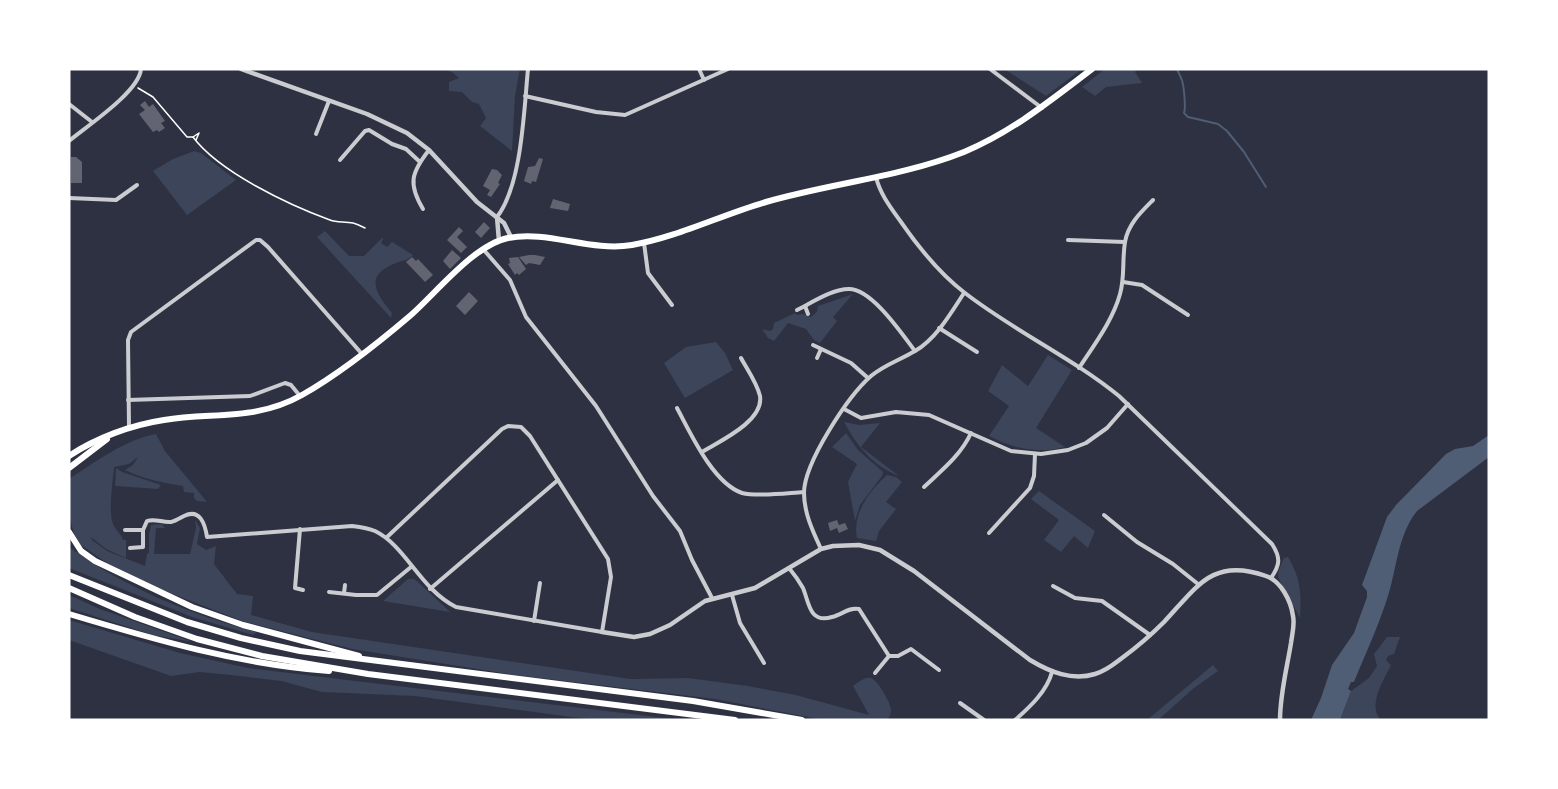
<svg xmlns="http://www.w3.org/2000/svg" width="1558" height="789" viewBox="0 0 1558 789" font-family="'Alegreya Sans',sans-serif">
<rect width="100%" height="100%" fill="#2d3142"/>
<g fill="#3c4559">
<path d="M443,69H520L515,96L512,151L480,126L486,118L479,104L472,102L462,92L449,91V82L459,78L452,72Z"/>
<path d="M1004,69H1082L1046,96Z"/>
<path d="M1105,69H1137L1135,72L1142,83L1106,87L1095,96L1082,87Z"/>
<path d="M194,151L201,153L236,180L187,215L153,171L173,159Z"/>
<path d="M325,231L349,256H364L382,238L383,239L381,243L387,247L392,242L413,255C407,261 404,260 396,263C364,275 375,292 392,313L391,318L317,237Z"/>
<path d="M853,294L833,317L837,321L820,343L814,340L806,329L788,323L774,341L768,338L762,329L770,331L773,329L774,323L795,313L797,315L803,314L811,317L817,312L818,306Z"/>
<path d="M716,342L725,353L733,370L685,398L664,363L686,347Z"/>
<path d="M1048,355L1072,370L1036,428L1065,447C1037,454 1014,449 989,436L1009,406L988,391L1002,365L1028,386Z"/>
<path d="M844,422L859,425L880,423L861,447L899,476C873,466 857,446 844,422Z"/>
<path d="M846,433L858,450L883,472L882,476L860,505L855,521L848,482L857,464L832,447Z"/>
<path d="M156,434L165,451L207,502L197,501L194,498V493L184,492L183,486C163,483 144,479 125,470L133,465L138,457L129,464L114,467C113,482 108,510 113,524C115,530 121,533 123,540H126V558L106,549L91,537L92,540L107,551L145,566L147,554L149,553V534L151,525L162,524L165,528H156L154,554H190L196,528L195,520L200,528L197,544L206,550L216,546L214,564L237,594L253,596L251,615L312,632L631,679L688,678L748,686L796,695L869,715L853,686C857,683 865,676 871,678C878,680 892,705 891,711C891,715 889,717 887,720H823L715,699L515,675L352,649L242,621L155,587L107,563L81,545L74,534L69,514V479L72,477C98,460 125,440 156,434Z"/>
<path d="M116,468L122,472L161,485L158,489L115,486Z"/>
<path d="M887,475L896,477L902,482L886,502L896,509L879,531L876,541L857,538C852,514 869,491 887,475Z"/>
<path d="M1039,491L1095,531L1088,548L1074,536L1061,552L1044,540L1059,520L1031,499Z"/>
<path d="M69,547C124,587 191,615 257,632L253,635L192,617L69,568Z"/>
<path d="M1288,557C1300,576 1302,595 1300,618C1297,611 1278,580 1278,576C1278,570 1282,563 1284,558Z"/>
<path d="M408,579H414L418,582L450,612L383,601Z"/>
<path d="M69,595L100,609L193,642L153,635L69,608Z"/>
<path d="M69,620L180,653L248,668L682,720H601L571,717L415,696L322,692L281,681L231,675L200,672L171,676L69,640Z"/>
<path d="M1387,637H1400L1394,654L1388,656L1386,660L1391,665C1384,680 1367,705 1381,720H1340L1351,691L1369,678L1377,666L1374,654Z"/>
<path d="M1213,665L1218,671L1194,688L1158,720H1147Z"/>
</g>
<path fill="#4f5d75" d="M1489,435V457L1417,511C1397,536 1397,570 1387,599C1378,627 1365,655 1354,682H1351L1348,689L1351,691L1340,720H1311L1321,698L1332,665L1354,633L1367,597V591L1362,585L1387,517L1396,505L1446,454L1455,449L1473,446Z"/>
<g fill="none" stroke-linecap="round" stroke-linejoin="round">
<path stroke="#4f5d75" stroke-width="2" d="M1177,69C1178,72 1180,75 1181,78C1184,83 1186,108 1184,113L1188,117L1218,124L1227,131L1244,152L1266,187"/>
</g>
<g fill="#626471">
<path d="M145,101L149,107L153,104L165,121L161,123L165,128L159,132L157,130L153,132L139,114L145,110L140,105Z"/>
<path d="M71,157H76L82,162V183H71Z"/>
<path d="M539,158L543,159L536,182L532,181L531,184L524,181L528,167L535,166Z"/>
<path d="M492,169L497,170L502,175L498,183L500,184L491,197L487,195L490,190L483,186Z"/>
<path d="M553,199L570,204L568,211L550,208Z"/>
<path d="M484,222L490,228L481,238L475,232Z"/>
<path d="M459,227L463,231L457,237L467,247L461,253L447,240Z"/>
<path d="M452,250L461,258L450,269L443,261Z"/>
<path d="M529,255H535L545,257L540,265L529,263L526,265L519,257Z"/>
<path d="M412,257L416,261L418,259L433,275L425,282L406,262Z"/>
<path d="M518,257L526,269L519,275L517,273L515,275L508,264L510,263L509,258Z"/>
<path d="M469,292L478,301L465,315L456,306Z"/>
<path d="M837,520L839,525L845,523L848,529L839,533L837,528L830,531L828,523Z"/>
</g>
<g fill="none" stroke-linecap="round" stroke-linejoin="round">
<g stroke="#fff" stroke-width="1.5">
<path d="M138,88L153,97L187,137H193L199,133L196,140"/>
<path d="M193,137C219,172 289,205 330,220C337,223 345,221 353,223C357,224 361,226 365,228"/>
</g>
<g stroke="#caccd0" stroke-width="4">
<path d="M699,69L704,80"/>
<path d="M990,69L1042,108"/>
<path d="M525,96L596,112L625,115L728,69"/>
<path d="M69,104L92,122"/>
<path d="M316,134L329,101"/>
<path d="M69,141C87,126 139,92 141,69"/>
<path d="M340,160L365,131L369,130L392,144L406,149L420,162"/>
<path d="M876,177C880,194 891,208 901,222C919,248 940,274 965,293C1014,331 1071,357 1119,396L1272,544C1281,558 1280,565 1271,578"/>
<path d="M69,198L116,200L137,185"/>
<path d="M423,209C408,184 411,173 429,150"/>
<path d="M497,217C522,185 524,109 528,69"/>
<path d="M1068,240L1125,242"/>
<path d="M644,243L648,273L672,305"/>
<path d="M483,249L510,280L526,317L596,406L653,496L680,531L692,560L712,598"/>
<path d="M1123,282L1142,285L1188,315"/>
<path d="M805,306L808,314"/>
<path d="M797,310C813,302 832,289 849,289C872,289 902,334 915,351"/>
<path d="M939,328L977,352"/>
<path d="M813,345L851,363L868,378"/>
<path d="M817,358L821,349"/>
<path d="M1079,368C1094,345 1113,320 1120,294C1125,277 1122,260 1125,242C1128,224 1141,212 1153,200"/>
<path d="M128,400L250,396L285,383L291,385L300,396"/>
<path d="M677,408C691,434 713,483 742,493C758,497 787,493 804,492"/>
<path d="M844,409L861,418L896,412L929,415L1011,451L1041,454L1068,450L1086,443L1107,428L1128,404"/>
<path d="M129,427L128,340L131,332L256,240H260L268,247L362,354"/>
<path d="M702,452C720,441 764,421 760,396C757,383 747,369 741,358"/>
<path d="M924,487C942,470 961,455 971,433"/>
<path d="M1104,515L1137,542L1173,564L1198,584"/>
<path d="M300,529L295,588L303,590"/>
<path d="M125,530H143"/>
<path d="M989,533L1030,488L1034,476L1035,454"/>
<path d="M130,548L143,547V530L147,521C155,518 163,523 171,522C176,521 180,518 184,516C200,508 205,524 207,537L352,526C360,527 368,528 375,531C406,546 420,589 456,607L602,632L611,577L608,559L530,436L521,427L508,426L502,429L386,538"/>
<path d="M821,549C813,532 804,513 804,493C804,463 848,396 871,376C884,365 900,360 915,351C936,339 951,313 964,293"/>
<path d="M789,568C794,574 799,581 803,588C809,602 809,624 832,617C842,615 848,607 859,609L889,656H898L911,649L939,670"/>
<path d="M1053,586L1075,598L1102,601L1150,635"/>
<path d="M430,589L558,480"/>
<path d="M329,592L356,595H377L411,567"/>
<path d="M344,593L345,585"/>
<path d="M732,595L740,623L764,663"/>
<path d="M534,621L540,583"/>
<path d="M875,673L889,656"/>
<path d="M960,703L984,720"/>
<path d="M1015,720C1030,707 1047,691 1052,672"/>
</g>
<g stroke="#caccd0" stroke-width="4.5">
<path d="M241,69L367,114L407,133L429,150L477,202L504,223L511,237"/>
<path d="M497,217L499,241"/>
<path d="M602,632L634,637L650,634L670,625L705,601L755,588L821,549L833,546L859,545L880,550L914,571L1030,660C1050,672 1072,681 1095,674C1106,671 1114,664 1122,658C1137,647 1151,635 1164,622C1197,587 1212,557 1266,576C1281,581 1291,601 1293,616C1295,625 1292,634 1291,643C1287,668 1280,694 1280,720"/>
</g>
<g stroke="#fff" stroke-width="6">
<path d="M69,456C96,438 131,425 164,420C213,412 256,421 302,395C341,373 377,344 411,315C437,292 474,245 508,238C548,230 590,252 632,245C678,237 721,215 766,202C832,183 901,177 964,152C1012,132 1051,100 1092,69"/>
<path d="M69,468L107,439"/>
<path d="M69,532L81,551L95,561L192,607L243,625L359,656"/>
<path d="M69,575L187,622L241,638L300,651L693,701L802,720"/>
<path d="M69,588L135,617L197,639L262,656L368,674L735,720"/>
<path d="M69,614C156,640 238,664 329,671"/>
</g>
</g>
<rect width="1558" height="789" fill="none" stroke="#ffffff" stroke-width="141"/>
</svg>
